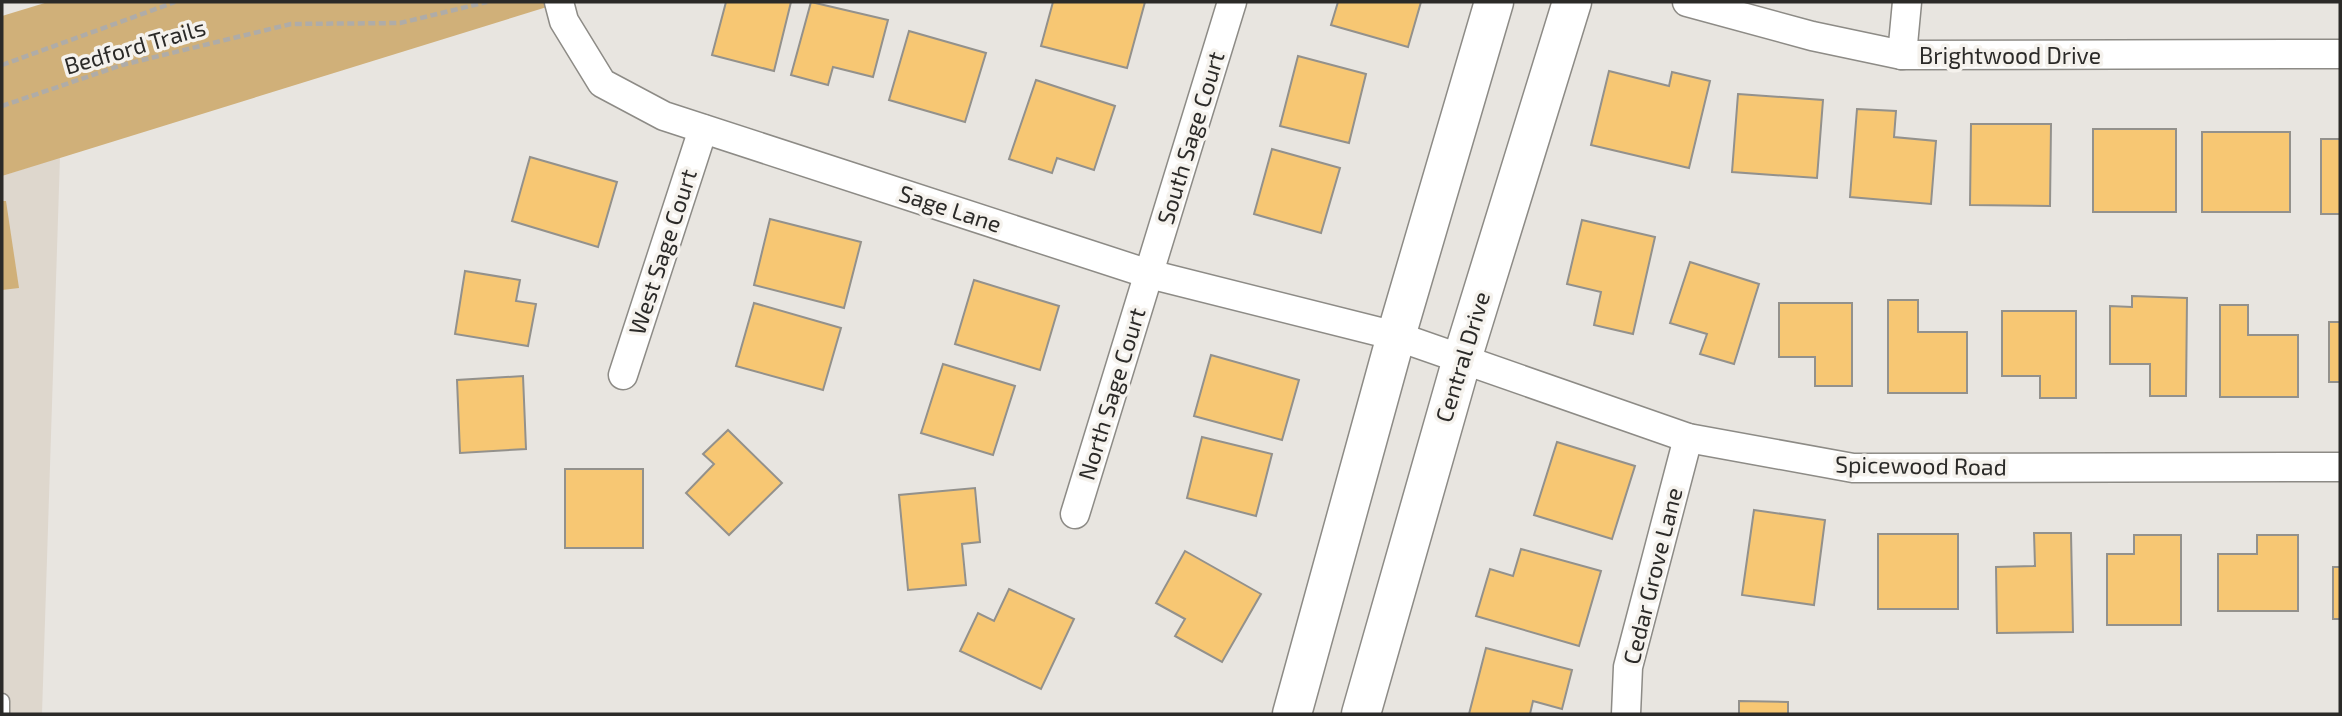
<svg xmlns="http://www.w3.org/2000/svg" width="2342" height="716" viewBox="0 0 2342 716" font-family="'Exo 2',sans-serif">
<rect width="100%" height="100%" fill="#e8e5e0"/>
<path fill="#ded7cd" d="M60,157L42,714H2V176Z"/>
<g fill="#d0b079">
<path d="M48,2H563L2,176V16Z"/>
<path d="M2,201H6L19,288L2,290Z"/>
</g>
<g fill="#f7c773" stroke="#93918c" stroke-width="2">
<path d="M726,2H791L774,71L712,55Z"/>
<path d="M811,2L888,20L873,77L833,67L828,85L791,75Z"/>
<path d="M1053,2H1145L1127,68L1041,46Z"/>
<path d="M1338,2H1421L1408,47L1331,25Z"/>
<path d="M909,31L986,53L965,122L889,100Z"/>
<path d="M1298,56L1366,74L1349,143L1280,126Z"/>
<path d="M1609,71L1669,86L1672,72L1710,81L1689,168L1591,145Z"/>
<path d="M1036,80L1115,106L1094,170L1057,158L1052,173L1009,159Z"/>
<path d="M1738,94L1823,100L1817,178L1732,172Z"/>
<path d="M1857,109L1896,111L1894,137L1936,141L1931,204L1850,197Z"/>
<path d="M1971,124H2051L2050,206L1970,205Z"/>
<rect x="2093" y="129" width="83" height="83"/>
<rect x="2202" y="132" width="88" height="80"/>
<rect x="2321" y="139" width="19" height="75"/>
<path d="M1272,149L1340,168L1321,233L1254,214Z"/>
<path d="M530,157L617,182L598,247L512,221Z"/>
<path d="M770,219L861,242L844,308L754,285Z"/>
<path d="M1582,220L1655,237L1633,334L1594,325L1601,292L1567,284Z"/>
<path d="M1690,262L1759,284L1734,364L1700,354L1707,334L1670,323Z"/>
<path d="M465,271L520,280L516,301L536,304L528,346L455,334Z"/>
<path d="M974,280L1059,306L1040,370L955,344Z"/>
<path d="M2132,296L2187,298L2186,396H2150V364H2110V306L2132,307Z"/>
<path d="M1888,300H1918V332H1967V393H1888Z"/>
<path d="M754,303L841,328L823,390L736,366Z"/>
<path d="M1779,303H1852V386H1815V357H1779Z"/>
<path d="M2220,305H2248V335H2298V397H2220Z"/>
<path d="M2002,311H2076V398H2040V376H2002Z"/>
<rect x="2329" y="322" width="11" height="60"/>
<path d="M1211,355L1299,380L1282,440L1194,416Z"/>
<path d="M943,364L1015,386L993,455L921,433Z"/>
<path d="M523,376L526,449L460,453L457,380Z"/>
<path d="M728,430L782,483L729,535L686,493L714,464L703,454Z"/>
<path d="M1202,437L1272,454L1256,516L1187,498Z"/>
<path d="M1557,442L1635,466L1612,539L1534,515Z"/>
<rect x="565" y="469" width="78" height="79"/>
<path d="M975,488L980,542L962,544L966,585L908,590L899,495Z"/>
<path d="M1754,510L1825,520L1814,605L1742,595Z"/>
<path d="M2034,533H2071L2073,632L1997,633L1996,567L2035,566Z"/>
<rect x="1878" y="534" width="80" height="75"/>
<path d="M2134,535H2181V625H2107V554H2134Z"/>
<path d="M2257,535H2298V611H2218V554H2257Z"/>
<path d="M1521,549L1601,571L1579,646L1476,616L1490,569L1513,576Z"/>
<path d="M1185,551L1261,594L1222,662L1175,636L1185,619L1156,603Z"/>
<rect x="2333" y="567" width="7" height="52"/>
<path d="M1009,589L1074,619L1041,689L960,651L978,613L994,621Z"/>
<path d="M1486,648L1572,670L1562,709L1533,701L1530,714H1469Z"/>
<path d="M1739,701L1788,702V714H1739Z"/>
</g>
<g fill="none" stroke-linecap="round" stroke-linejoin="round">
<defs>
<path id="lane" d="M2,701V714"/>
<g id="street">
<path d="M559,2L564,21L602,83L664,116L1149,274L1396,336L1688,438L1853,468L2340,467"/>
<path d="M1687,2L1812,36L1902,55L2340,54"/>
<path d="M1902,55L1907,2"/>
<path d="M623,375L703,129"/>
<path d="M1075,514L1232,2"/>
<path d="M1626,714L1628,667L1688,438"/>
</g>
<g id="secondary">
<path d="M1292,714L1396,336L1494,2"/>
<path d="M1361,714L1462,359L1572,2"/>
</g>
</defs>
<use href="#lane" stroke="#8d8b86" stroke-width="17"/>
<use href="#street" stroke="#8d8b86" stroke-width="31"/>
<use href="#secondary" stroke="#8d8b86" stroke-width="41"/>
<g stroke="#afaca8" stroke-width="4.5" stroke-dasharray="7 3.5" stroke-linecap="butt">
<path d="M2,65L175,2"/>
<path d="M2,106L122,65L291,24L400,23L487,2"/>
</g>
<use href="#lane" stroke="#fff" stroke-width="14"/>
<use href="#street" stroke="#fff" stroke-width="28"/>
<use href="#secondary" stroke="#fff" stroke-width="38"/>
</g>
<g text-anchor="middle" stroke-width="7" stroke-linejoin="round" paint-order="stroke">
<g font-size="23" fill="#2b2a28" stroke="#f5f2ed">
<text transform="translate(135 47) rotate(-16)" y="8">Bedford Trails</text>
<text x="2010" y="64">Brightwood Drive</text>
<text transform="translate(1191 138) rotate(-73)" y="8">South Sage Court</text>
<text transform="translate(950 209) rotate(18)" y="8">Sage Lane</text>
<text transform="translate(663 252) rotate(-72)" y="8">West Sage Court</text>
<text transform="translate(1463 357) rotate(-73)" y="8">Central Drive</text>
<text transform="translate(1112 394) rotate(-73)" y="8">North Sage Court</text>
<text transform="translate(1921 466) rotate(1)" y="8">Spicewood Road</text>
<text transform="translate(1653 576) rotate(-76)" y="8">Cedar Grove Lane</text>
</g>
</g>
<rect width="2342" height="716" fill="none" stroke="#2b2a28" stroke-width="7"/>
</svg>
